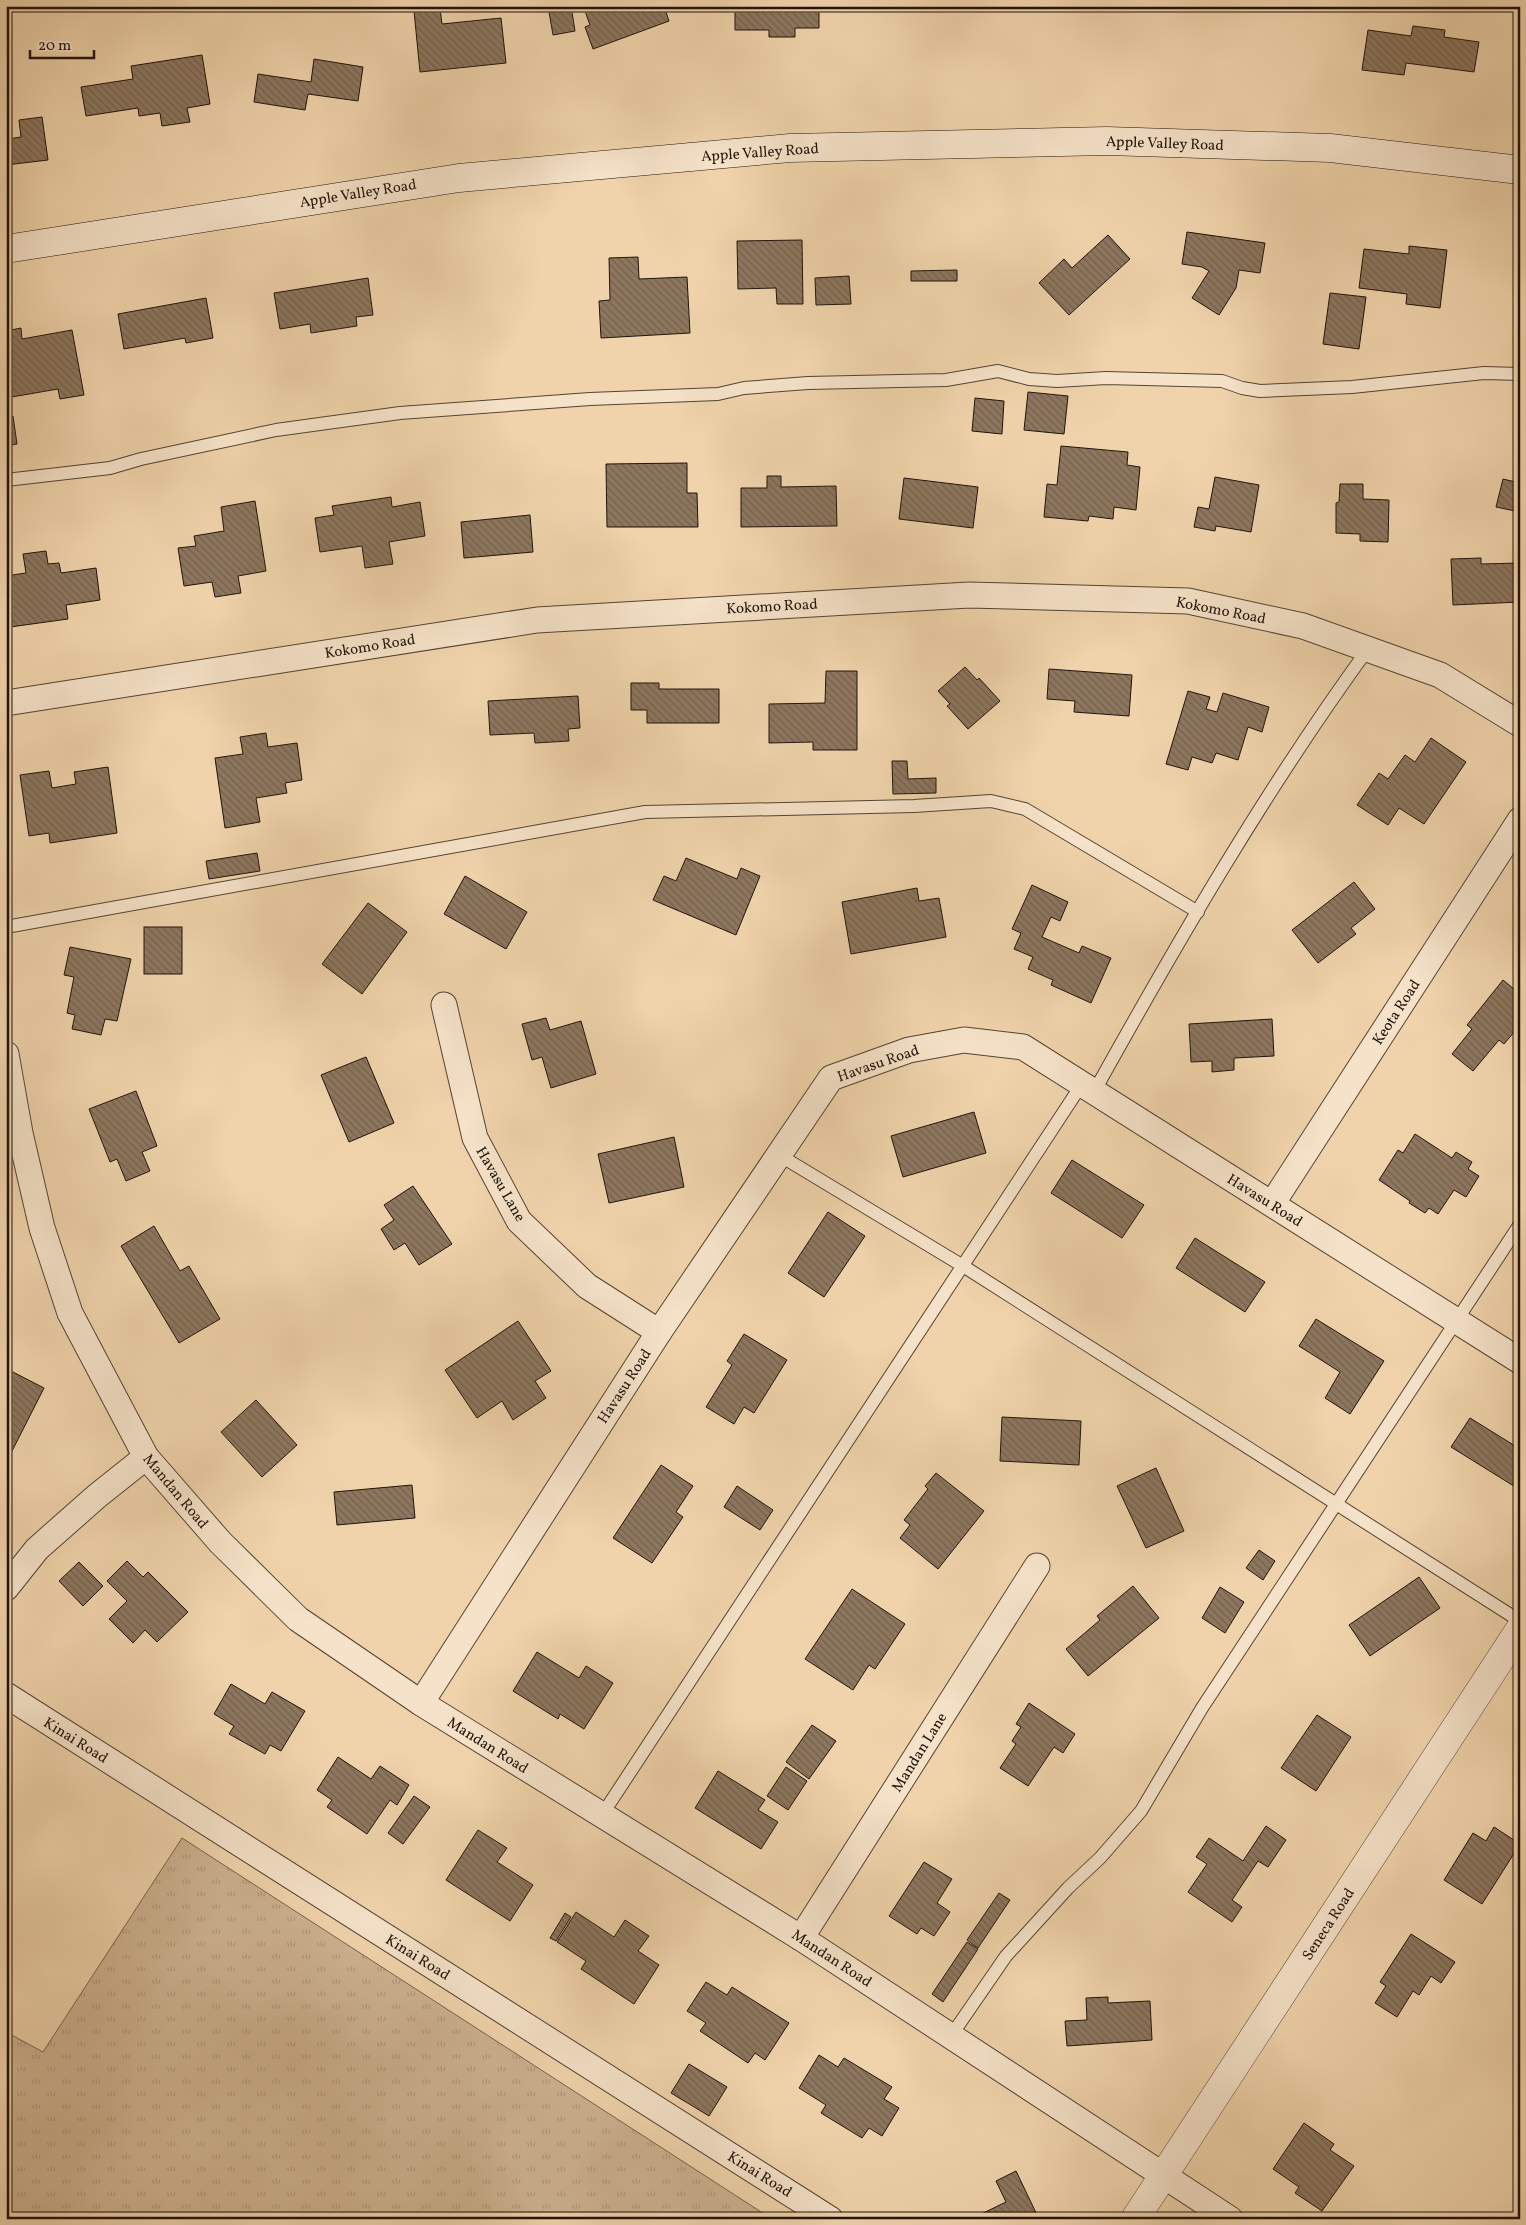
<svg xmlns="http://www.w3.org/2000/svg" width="1526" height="2225" viewBox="0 0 1526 2225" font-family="Vollkorn,serif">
<defs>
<pattern id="grass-tufts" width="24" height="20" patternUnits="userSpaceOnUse" patternTransform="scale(1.25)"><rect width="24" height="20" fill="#cdb290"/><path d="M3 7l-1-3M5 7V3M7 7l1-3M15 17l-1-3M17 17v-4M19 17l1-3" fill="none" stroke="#b0987b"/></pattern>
<pattern id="building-back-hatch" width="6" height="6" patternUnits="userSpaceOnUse" patternTransform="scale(1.25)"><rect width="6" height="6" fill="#8d775f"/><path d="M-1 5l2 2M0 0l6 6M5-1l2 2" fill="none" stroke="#73604d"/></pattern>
</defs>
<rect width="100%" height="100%" fill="#f0d3ab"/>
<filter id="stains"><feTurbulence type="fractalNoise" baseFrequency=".004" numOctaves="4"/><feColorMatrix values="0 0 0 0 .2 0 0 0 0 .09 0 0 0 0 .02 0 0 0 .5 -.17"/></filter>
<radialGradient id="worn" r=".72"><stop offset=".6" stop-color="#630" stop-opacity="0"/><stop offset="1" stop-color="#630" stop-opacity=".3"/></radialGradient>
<path fill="url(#grass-tufts)" stroke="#77624e" d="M182,1838L772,2219H6V2032L43,2052Z"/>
<g fill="url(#building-back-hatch)" stroke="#21130c">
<path d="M548,6H571L575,31L553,35Z"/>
<path d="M599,6H664L669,21L593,49L585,27L590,25L585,11Z"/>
<path d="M735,6H819V28H795V37H769V30H735Z"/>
<path d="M440,8L442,24L501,18L506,63L420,72L414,11Z"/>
<path d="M1413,26L1445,30L1444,37L1479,42L1474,72L1406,63L1404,75L1362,70L1368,30L1411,36Z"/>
<path d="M202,55L210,104L187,108L190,122L162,126L160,113L139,116L138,108L86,116L81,87L133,79L131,66Z"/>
<path d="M314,59L363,67L358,101L308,94L305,110L254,102L258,74L311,82Z"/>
<path d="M42,117L48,160L6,165V120L8,139L21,137L19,120Z"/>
<path d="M1187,232L1265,243L1260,273L1239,270L1236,288L1219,315L1192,298L1209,271L1202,267L1182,264Z"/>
<path d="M1108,235L1130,259L1069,315L1039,283L1064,259L1072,268Z"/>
<path d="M802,240L803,304H777L776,288L738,289L737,241Z"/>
<path d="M1409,246L1447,250L1440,308L1406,304L1407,294L1359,288L1364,249L1409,254Z"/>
<path d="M638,257L639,279L687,277L690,333L601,338L599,301L610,300L609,258Z"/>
<path d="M957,270V281H911V271Z"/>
<path d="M849,276L851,304L816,305L815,278Z"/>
<path d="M368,278L373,315L356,317L357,326L311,333L310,324L280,329L274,293Z"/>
<path d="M1330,293L1366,297L1359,349L1323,344Z"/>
<path d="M206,298L213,338L186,343L185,338L124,349L118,314Z"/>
<path d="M21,328L22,339L72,330L84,395L60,399L58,389L6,398V331Z"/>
<path d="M1028,392L1068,396L1064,434L1024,430Z"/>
<path d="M975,398L1004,401L1002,434L972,431Z"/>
<path d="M13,416L17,444L6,446V417Z"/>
<path d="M1061,446L1128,452L1127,465L1140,467L1136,510L1114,507L1113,519L1089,516L1088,521L1044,517L1047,484L1057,485Z"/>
<path d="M687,463V493H697L698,527H607L606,464Z"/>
<path d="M767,476H781V487L836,486L837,526L741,527V488H767Z"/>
<path d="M1215,477L1259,485L1251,532L1216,526L1215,531L1194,527L1198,507L1209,509Z"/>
<path d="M904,478L978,487L973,528L899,519Z"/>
<path d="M1503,479L1520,483V512L1496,507Z"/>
<path d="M1340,484H1363V499L1389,500L1388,542L1360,541V534L1336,533V503L1339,502Z"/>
<path d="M391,497L392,507L420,502L425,536L389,542L393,564L365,568L362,546L320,552L315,518L334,515L332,506Z"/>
<path d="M255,501L266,571L238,576L241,593L215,597L212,582L184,586L178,548L196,546L194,536L224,531L221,507Z"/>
<path d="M530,515L533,552L464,558L461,522Z"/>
<path d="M46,551L48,564L59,563L61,573L96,568L100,600L66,605L68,619L10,627L6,602V576L26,573L23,554Z"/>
<path d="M1481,558V564L1520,563V602L1453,605L1451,559Z"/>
<path d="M965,667L977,680L979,678L1000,701L968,729L947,706L950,704L938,691Z"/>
<path d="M1049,669L1132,675L1129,716L1074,712L1075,701L1047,699Z"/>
<path d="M826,671H857V750H813V742L769,743V704L825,703Z"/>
<path d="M631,683H659V689H719V723H647V710H631Z"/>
<path d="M1188,691L1210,697L1206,709L1217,712L1223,693L1269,707L1262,732L1248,727L1238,760L1216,753L1212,763L1192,757L1188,770L1166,764Z"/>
<path d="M578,696L580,728L568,729L569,741L535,743L534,733L490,735L488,701Z"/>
<path d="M266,733L268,747L297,743L302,780L285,783L287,793L256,798L260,822L225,828L215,758L243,754L240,737Z"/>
<path d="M1431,738L1466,762L1424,824L1399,808L1388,825L1357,805L1379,773L1388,779L1405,755L1415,762Z"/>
<path d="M892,761H907L908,779L936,778V793L893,794Z"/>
<path d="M108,767L117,833L50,843L49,833L29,836L20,775L49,771L52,788L76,784L74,772Z"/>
<path d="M257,853L260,871L209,879L206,861Z"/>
<path d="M686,858L737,879L741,868L760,876L736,935L653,900L664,876L676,881Z"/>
<path d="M465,876L527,912L506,949L444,914Z"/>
<path d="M1354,882L1375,909L1351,928L1356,934L1318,963L1292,930Z"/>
<path d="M1032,885L1068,902L1060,921L1051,917L1042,937L1079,953L1082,946L1111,958L1091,1003L1051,985L1053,980L1028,969L1033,957L1014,949L1021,933L1012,929Z"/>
<path d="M917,888L919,901L939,898L946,937L851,954L842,902Z"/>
<path d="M368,903L407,932L362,994L322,964Z"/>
<rect x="144" y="927" width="38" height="47"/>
<path d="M70,947L131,959L117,1021L105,1019L101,1035L72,1029L75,1015L67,1013L74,977L64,975Z"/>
<path d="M1503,980L1520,994V1025L1504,1044L1499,1040L1473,1071L1452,1054L1472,1029L1467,1025Z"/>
<path d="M546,1018L550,1030L581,1021L596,1074L551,1088L542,1057L532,1060L522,1024Z"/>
<path d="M1272,1019L1274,1056L1234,1058V1070L1212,1072V1061L1191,1062L1189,1024Z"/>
<path d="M366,1057L394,1123L349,1142L321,1075Z"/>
<path d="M136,1091L157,1146L142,1152L150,1171L126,1181L117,1159L110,1162L89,1109Z"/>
<path d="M974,1112L986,1153L903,1177L891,1136Z"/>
<path d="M1415,1134L1452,1158L1456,1152L1472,1162L1468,1169L1479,1176L1466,1197L1454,1190L1438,1214L1429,1208L1425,1213L1409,1203L1410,1201L1379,1180L1398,1150L1403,1153Z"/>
<path d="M674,1137L684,1187L609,1203L598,1154Z"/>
<path d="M1072,1160L1144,1205L1122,1238L1051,1193Z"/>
<path d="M413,1186L452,1244L419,1265L405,1243L394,1250L381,1229L394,1220L384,1205Z"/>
<path d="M828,1212L865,1236L824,1297L788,1273Z"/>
<path d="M154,1226L180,1271L189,1266L220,1319L179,1343L121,1246Z"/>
<path d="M1195,1238L1265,1282L1245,1312L1176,1268Z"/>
<path d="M1316,1319L1384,1361L1350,1414L1325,1398L1340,1372L1299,1346Z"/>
<path d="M518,1321L551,1371L535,1381L546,1398L513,1420L502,1401L477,1418L445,1370Z"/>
<path d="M744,1334L787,1360L754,1413L744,1407L734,1424L706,1407L732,1365L727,1361Z"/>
<path d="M11,1371L44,1388L9,1457L6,1455V1381Z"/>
<path d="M256,1400L297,1445L262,1477L221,1432Z"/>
<path d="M1002,1417L1081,1421L1079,1465L1000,1461Z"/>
<path d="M1470,1418L1520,1449V1484L1517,1488L1451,1447Z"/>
<path d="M661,1465L693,1486L676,1512L683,1517L652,1563L613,1538Z"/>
<path d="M1156,1468L1184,1531L1146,1548L1117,1486Z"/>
<path d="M936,1473L984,1511L938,1569L900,1538L910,1525L904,1520L928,1489L925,1486Z"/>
<path d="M412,1485L415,1518L337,1525L334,1492Z"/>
<path d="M737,1486L773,1510L760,1530L724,1507Z"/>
<path d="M1259,1550L1275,1561L1263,1580L1246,1568Z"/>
<path d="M127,1561L143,1577L148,1572L188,1612L157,1642L145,1630L133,1643L109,1619L127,1601L107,1581Z"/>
<path d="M79,1562L103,1586L83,1606L59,1581Z"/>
<path d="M1419,1577L1440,1608L1370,1656L1349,1625Z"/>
<path d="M1133,1586L1159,1618L1088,1676L1066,1649L1100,1620L1097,1616Z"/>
<path d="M1220,1587L1244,1602L1225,1633L1202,1618Z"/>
<path d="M852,1589L905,1624L875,1669L869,1665L853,1690L805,1659Z"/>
<path d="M537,1652L579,1678L586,1666L613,1683L584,1729L560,1714L558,1719L513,1691Z"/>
<path d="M231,1684L265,1704L272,1692L305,1711L281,1751L270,1745L265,1754L229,1734L234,1726L214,1714Z"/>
<path d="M1029,1703L1075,1734L1063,1753L1054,1747L1028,1786L1000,1768L1016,1744L1012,1741L1021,1727L1016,1724Z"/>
<path d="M1317,1715L1351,1737L1316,1791L1281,1768Z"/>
<path d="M812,1725L836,1741L809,1779L786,1762Z"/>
<path d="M338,1757L371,1779L380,1766L409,1785L397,1805L390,1800L367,1834L327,1807L332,1800L317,1790Z"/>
<path d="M786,1767L807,1781L788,1810L767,1796Z"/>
<path d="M718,1771L765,1800L758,1810L778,1822L761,1849L695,1808Z"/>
<path d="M414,1796L430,1807L403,1844L388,1833Z"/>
<path d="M1266,1826L1286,1840L1268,1867L1258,1861L1232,1900L1242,1907L1232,1922L1188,1892L1207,1864L1196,1857L1209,1838L1243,1861Z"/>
<path d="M1494,1827L1520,1844L1482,1904L1444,1880L1473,1833L1486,1841Z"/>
<path d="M478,1830L507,1848L497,1862L533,1885L510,1921L446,1880Z"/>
<path d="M924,1862L952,1879L937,1903L950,1912L934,1936L921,1928L917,1934L889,1916Z"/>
<path d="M999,1893L1010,1900L978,1948L967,1940Z"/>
<path d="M576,1912L614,1937L625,1920L649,1936L638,1951L659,1965L634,2004L581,1969L586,1961L557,1942Z"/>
<path d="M565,1913L571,1917L556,1941L550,1938Z"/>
<path d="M1411,1934L1455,1962L1441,1983L1431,1976L1419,1995L1413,1991L1397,2017L1375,2003L1386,1986L1380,1982Z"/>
<path d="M967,1942L978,1949L943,2002L932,1994Z"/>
<path d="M706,1982L727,1995L732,1987L789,2023L765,2060L755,2053L748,2063L700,2031L706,2023L687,2011Z"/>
<path d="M1108,1997V2003L1150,2001L1152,2040L1067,2046L1065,2021L1087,2020L1086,1998Z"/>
<path d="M819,2055L838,2067L844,2058L892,2087L884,2099L899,2108L882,2136L869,2128L862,2138L821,2113L826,2105L799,2088Z"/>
<path d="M689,2064L727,2087L709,2116L671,2093Z"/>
<path d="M1304,2123L1334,2144L1330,2150L1354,2166L1322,2211L1295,2193L1299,2187L1273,2169Z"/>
<path d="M1016,2171L1039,2219H976L975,2217L1006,2202L996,2181Z"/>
</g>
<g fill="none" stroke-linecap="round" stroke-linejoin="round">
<defs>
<g id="service">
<path d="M6,480L110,468L141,459L276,430L400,413L590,399L718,394L744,388L808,383L946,380L998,371L1029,379L1057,381L1106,378L1222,381L1242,388L1260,391L1352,387L1484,373L1520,374"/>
<path d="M6,927L645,812L914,806L991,801L1025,809L1198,912"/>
<path d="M1094,1092C1178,941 1266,789 1368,649"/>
<path d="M779,1155L963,1266L1520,1621"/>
<path d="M602,1815L1082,1084"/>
<path d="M951,2036L1006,1956L1068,1888L1100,1858L1141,1811L1202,1708L1520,1224"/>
</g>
<g id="minor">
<path d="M6,703L537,620L969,595L1188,601L1303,626L1440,675L1520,724"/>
<path d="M444,1005L475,1138L519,1221L587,1286L659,1332"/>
<path d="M6,1054L20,1133L42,1228L70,1313L146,1457L220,1542L298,1619L421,1703L801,1938L1230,2219"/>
<path d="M1272,1204L1520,820"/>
<path d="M6,1588L37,1549L97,1496L146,1457"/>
<path d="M6,1695L830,2219"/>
<path d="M421,1703L659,1332L831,1078L909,1050L964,1040L1023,1047L1520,1361"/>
<path d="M801,1938L1037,1566"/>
</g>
<path id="tertiary" d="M1135,2219L1520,1629"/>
<path id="secondary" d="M6,249L459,178L790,148L1107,141L1330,148L1520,170"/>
</defs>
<use href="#service" stroke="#554334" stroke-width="14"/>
<use href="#minor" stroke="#554334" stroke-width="27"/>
<use href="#tertiary" stroke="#554334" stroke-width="29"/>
<use href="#secondary" stroke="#21130c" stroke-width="29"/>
<use href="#service" stroke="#f5e2c8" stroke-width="12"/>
<use href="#minor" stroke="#f5e2c8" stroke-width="25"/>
<use href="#tertiary" stroke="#f5e2c8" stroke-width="28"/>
<use href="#secondary" stroke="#f5e2c8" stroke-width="28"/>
</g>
<g text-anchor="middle" stroke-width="5" stroke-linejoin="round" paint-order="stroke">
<g font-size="15" fill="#21130c" stroke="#f5e2c8">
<text transform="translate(1165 143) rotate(2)" y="5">Apple Valley Road</text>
<text transform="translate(760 152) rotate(-4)" y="5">Apple Valley Road</text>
<text transform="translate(358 193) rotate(-9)" y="5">Apple Valley Road</text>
<text transform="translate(772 606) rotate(-3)" y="5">Kokomo Road</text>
<text transform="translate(1221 610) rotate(11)" y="5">Kokomo Road</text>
<text transform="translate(370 646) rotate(-9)" y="5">Kokomo Road</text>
<text transform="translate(1396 1012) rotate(-57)" y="5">Keota Road</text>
<text transform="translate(878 1063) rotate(-19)" y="5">Havasu Road</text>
<text transform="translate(501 1184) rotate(60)" y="5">Havasu Lane</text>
<text transform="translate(1265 1200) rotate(32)" y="5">Havasu Road</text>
<text transform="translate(624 1386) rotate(-57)" y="5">Havasu Road</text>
<text transform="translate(176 1491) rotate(50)" y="5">Mandan Road</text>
<text transform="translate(76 1740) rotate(32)" y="5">Kinai Road</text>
<text transform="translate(488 1745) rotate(32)" y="5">Mandan Road</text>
<text transform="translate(919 1752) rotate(-58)" y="5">Mandan Lane</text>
<text transform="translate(1328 1924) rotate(-57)" y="5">Seneca Road</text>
<text transform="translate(418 1957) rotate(32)" y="5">Kinai Road</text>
<text transform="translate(832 1958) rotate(33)" y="5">Mandan Road</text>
<text transform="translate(760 2174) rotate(32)" y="5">Kinai Road</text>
</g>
</g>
<rect width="1526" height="2225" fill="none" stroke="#f0d3ab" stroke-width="25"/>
<rect x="8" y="8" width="1511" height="2210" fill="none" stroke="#21130c" stroke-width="2.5"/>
<rect x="12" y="12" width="1501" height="2200" fill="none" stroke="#21130c"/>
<path d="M30 50v8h64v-8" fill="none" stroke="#21130c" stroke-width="2.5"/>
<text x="38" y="50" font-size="15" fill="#21130c" stroke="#f5e2c8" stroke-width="4" paint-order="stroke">20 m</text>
<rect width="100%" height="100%" filter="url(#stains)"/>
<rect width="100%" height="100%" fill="url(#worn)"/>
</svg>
